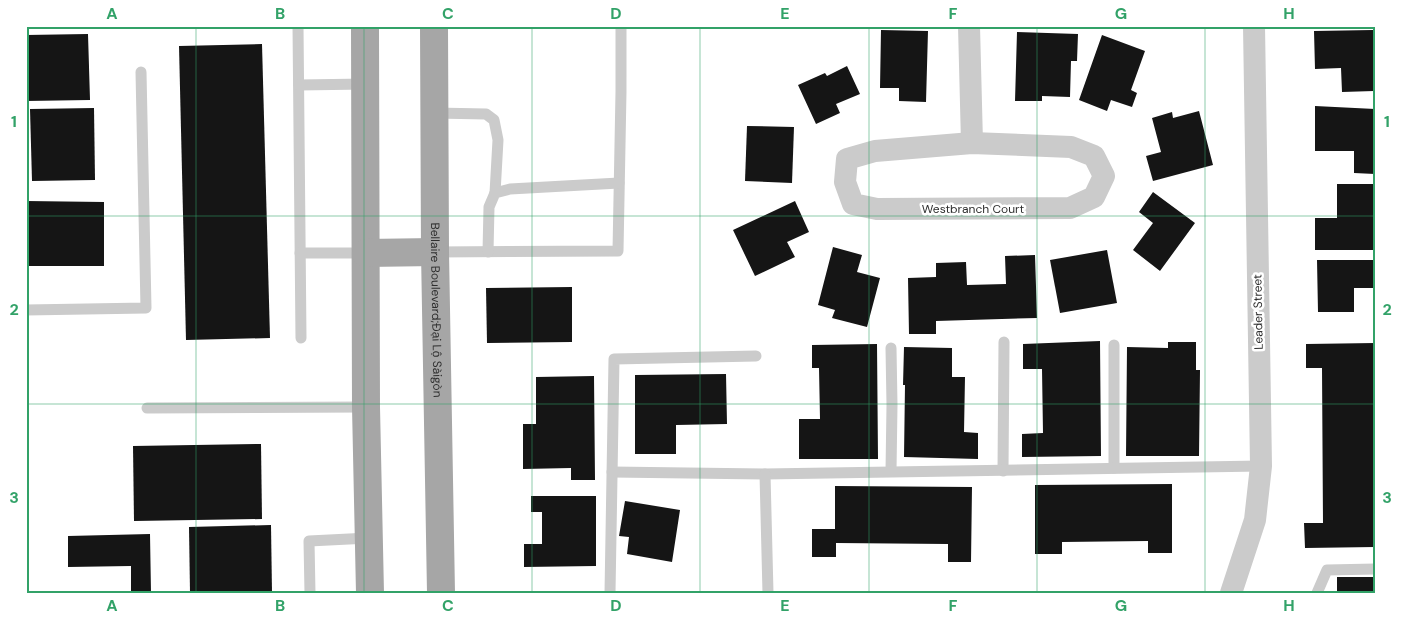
<svg xmlns="http://www.w3.org/2000/svg" width="1401" height="619" viewBox="0 0 1401 619" font-family="'DM Sans',sans-serif">
<rect width="100%" height="100%" fill="#fff"/>
<g fill="#151515">
<path d="M881,30L928,31L926,102L899,101V88H880Z"/>
<path d="M1373,30L1374,91L1342,92L1341,68L1315,69L1314,31Z"/>
<path d="M1017,32L1078,34L1077,61H1071L1070,97L1042,96V101H1015Z"/>
<path d="M88,34L90,100L26,101V35Z"/>
<path d="M1102,35L1145,51L1131,90L1137,93L1132,107L1111,100L1107,111L1079,100Z"/>
<path d="M262,44L270,338L186,340L179,46Z"/>
<path d="M847,66L860,94L836,104L840,113L816,124L798,85L825,73L827,76Z"/>
<path d="M1315,106L1375,109V174L1354,173V151H1315Z"/>
<path d="M94,108L95,180L32,181L30,109Z"/>
<path d="M1199,111L1213,165L1153,181L1146,156L1161,152L1152,118L1172,112L1173,118Z"/>
<path d="M747,126L794,127L792,183L745,181Z"/>
<path d="M1337,184H1375V250H1315V218H1337Z"/>
<path d="M1153,192L1195,223L1160,271L1133,250L1153,223L1139,212Z"/>
<path d="M26,201L104,202V266H26Z"/>
<path d="M795,201L809,232L787,242L795,257L755,276L733,230Z"/>
<path d="M833,247L862,255L857,272L880,278L867,327L832,318L835,310L818,305Z"/>
<path d="M1107,250L1117,303L1060,313L1050,260Z"/>
<path d="M1035,255L1037,318L936,321V334H909L908,278L936,277V263L966,262L967,285L1006,284L1005,256Z"/>
<path d="M1317,260H1375V288H1354V312H1318Z"/>
<path d="M572,287V342L487,343L486,288Z"/>
<path d="M1100,341L1101,456L1022,457V434L1043,433L1042,369H1023V344Z"/>
<path d="M1168,342H1196V370H1200L1199,456H1126L1127,347L1168,348Z"/>
<path d="M1375,343V547L1305,548L1304,523H1323L1322,368H1306V344Z"/>
<path d="M877,344L878,459H799V419H820L819,368H812V345Z"/>
<path d="M904,347L952,348V377H965L964,432L978,433V459L904,457L905,385H903Z"/>
<path d="M726,374L727,424L676,425V454H635V375Z"/>
<path d="M594,376L595,480H571V468L523,469V424H536V377Z"/>
<path d="M261,444L262,519L134,521L133,446Z"/>
<path d="M1172,484V553H1148V541L1062,542V554H1035V485Z"/>
<path d="M835,486L972,487L971,562H948V544L836,543V557H812V529H835Z"/>
<path d="M531,496H596V566L524,567V544H542V512H531Z"/>
<path d="M625,501L680,510L672,562L627,554L629,537L619,536Z"/>
<path d="M271,525L272,593H190L189,527Z"/>
<path d="M150,534L151,593H131V566L68,567V536Z"/>
<rect x="1337" y="577" width="38" height="16"/>
</g>
<g fill="none" stroke-linecap="round" stroke-linejoin="round">
<g stroke="#cbcbcb" stroke-width="11">
<path d="M298,26L301,338"/>
<path d="M299,85L366,84"/>
<path d="M435,113L486,114L494,120L498,140L495,193"/>
<path d="M435,252L618,251L621,92V26"/>
<path d="M488,252L489,207L495,193L510,189L619,183"/>
<path d="M300,253H366"/>
<path d="M26,310L146,308L141,72"/>
<path d="M1114,345V468"/>
<path d="M147,408L366,407"/>
<path d="M891,471L892,405L891,348"/>
<path d="M1003,471L1004,342"/>
<path d="M612,472L765,474L1261,466"/>
<path d="M765,474L768,593"/>
<path d="M310,593L309,541L369,538"/>
<path d="M610,593L614,359L756,356"/>
<path d="M1317,593L1327,570L1375,569"/>
</g>
<g stroke="#cbcbcb" stroke-width="22">
<path d="M969,26L972,143"/>
<path d="M972,143L1071,147L1094,156L1104,176L1094,197L1070,208L877,209L853,204L845,182L847,159L875,151Z"/>
<path d="M1231,593L1255,520L1261,466L1254,26"/>
</g>
<g stroke="#a6a6a6" stroke-width="28">
<path d="M365,26L366,407L370,593"/>
<path id="s1" d="M434,26L435,252L441,593"/>
<path d="M366,253L435,252"/>
</g>
</g>
<path fill="none" stroke="#32a268" stroke-width="1" stroke-opacity="0.55" d="M196,26V593M364,26V593M532,26V593M700,26V593M869,26V593M1037,26V593M1205,26V593M26,216H1375M26,404H1375"/>
<g text-anchor="middle" stroke-width="5" stroke-linejoin="round" paint-order="stroke">
<g font-size="12" fill="#2e2e2e" stroke="#fff">
<text x="973" y="213">Westbranch Court</text>
<text dy="4" stroke="none"><textPath href="#s1" startOffset="284">Bellaire Boulevard;Đại Lộ Sàigòn</textPath></text>
<text transform="translate(1258 312) rotate(-91)" y="4">Leader Street</text>
</g>
</g>
<rect width="1401" height="619" fill="none" stroke="#ffffff" stroke-width="55"/>
<rect x="28" y="28" width="1346" height="564" fill="none" stroke="#32a268" stroke-width="2"/>
<g font-size="16" text-anchor="middle" font-weight="bold" fill="#32a268">
<text x="112" y="19">A</text>
<text x="280" y="19">B</text>
<text x="448" y="19">C</text>
<text x="616" y="19">D</text>
<text x="785" y="19">E</text>
<text x="953" y="19">F</text>
<text x="1121" y="19">G</text>
<text x="1289" y="19">H</text>
<text x="14" y="127">1</text>
<text x="1387" y="127">1</text>
<text x="14" y="315">2</text>
<text x="1387" y="315">2</text>
<text x="14" y="503">3</text>
<text x="1387" y="503">3</text>
<text x="112" y="611">A</text>
<text x="280" y="611">B</text>
<text x="448" y="611">C</text>
<text x="616" y="611">D</text>
<text x="785" y="611">E</text>
<text x="953" y="611">F</text>
<text x="1121" y="611">G</text>
<text x="1289" y="611">H</text>
</g>
</svg>
